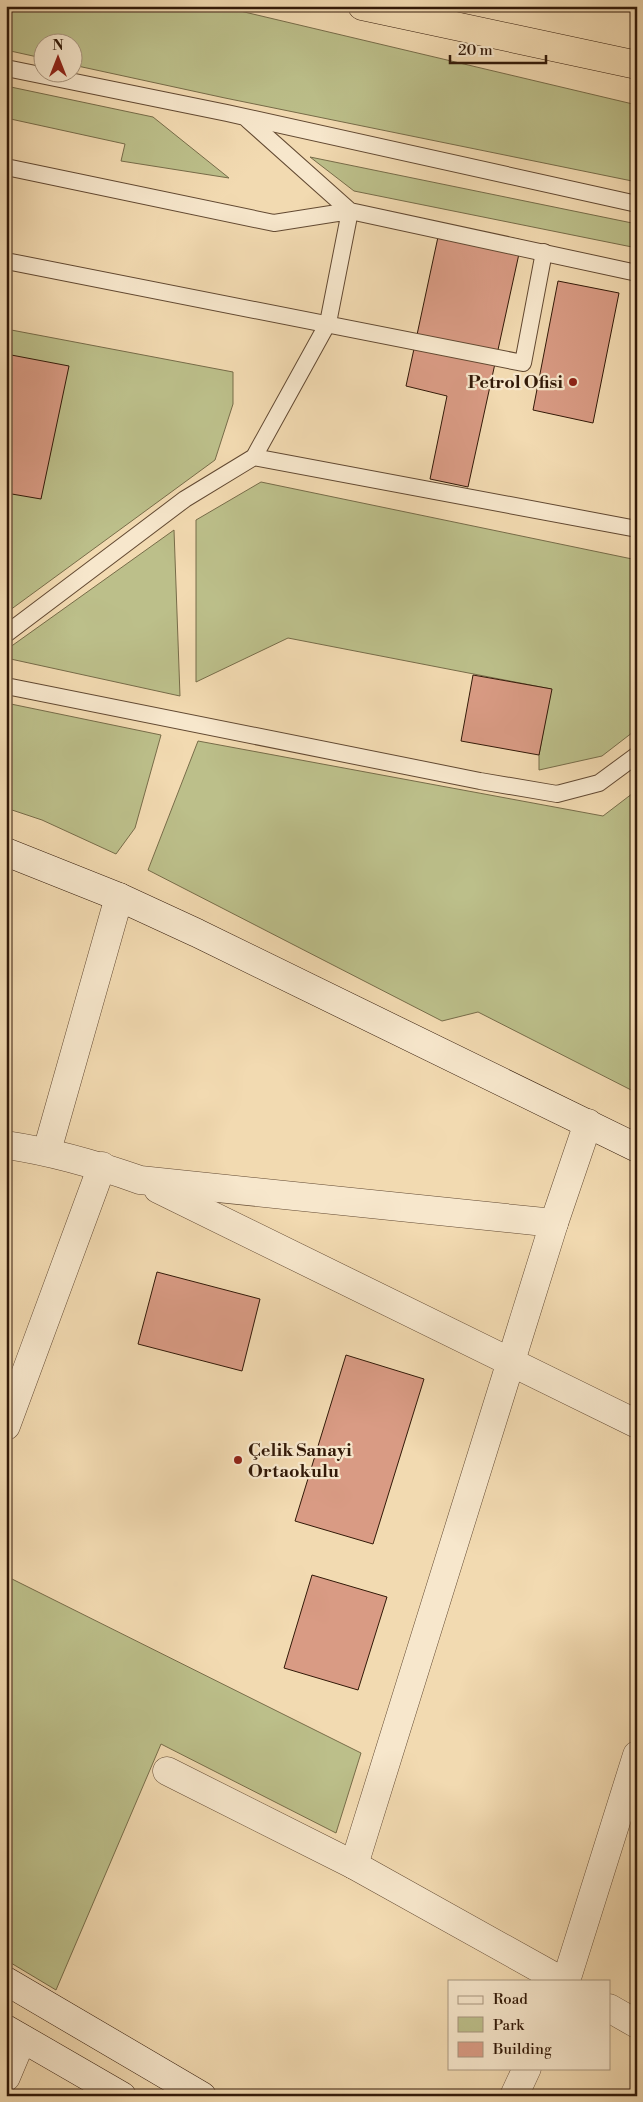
<svg xmlns="http://www.w3.org/2000/svg" width="643" height="2102" viewBox="0 0 643 2102" font-family="'Libre Bodoni',serif">
<rect width="100%" height="100%" fill="#f2dab1"/>
<filter id="stains"><feTurbulence type="fractalNoise" baseFrequency=".004" numOctaves="4"/><feColorMatrix values="0 0 0 0 .2 0 0 0 0 .09 0 0 0 0 .02 0 0 0 .5 -.17"/></filter>
<radialGradient id="worn" r=".72"><stop offset=".6" stop-color="#630" stop-opacity="0"/><stop offset="1" stop-color="#630" stop-opacity=".3"/></radialGradient>
<g fill="#bcbf8a" stroke="#776c49">
<path d="M6,6H219L637,105V182L225,98L73,65L72,42H42V58L6,50Z"/>
<path d="M6,86L153,117L229,178L121,161L125,144L6,118Z"/>
<path d="M310,157L637,224V248L354,191Z"/>
<path d="M6,329L233,372V404L215,460L6,613Z"/>
<path d="M261,482L637,560V729L602,756L539,770V755L551,689L288,638L196,682V520Z"/>
<path d="M174,530L180,696L6,658V650Z"/>
<path d="M6,703L161,735L135,828L116,854L42,820L6,808Z"/>
<path d="M198,741L603,816L637,790V1093L478,1012L442,1021L148,870Z"/>
<path d="M6,1576L361,1753L336,1833L161,1744L56,1990L6,1960Z"/>
</g>
<g fill="#d99b84" stroke="#321908">
<path d="M441,223L522,240L468,487L430,479L447,396L406,386Z"/>
<path d="M558,281L619,293L593,423L533,410Z"/>
<path d="M6,354L69,366L41,499L6,493Z"/>
<path d="M473,675L552,689L539,755L461,741Z"/>
<path d="M157,1272L260,1299L242,1371L138,1344Z"/>
<path d="M346,1355L424,1379L373,1544L295,1521Z"/>
<path d="M312,1575L387,1597L358,1690L284,1668Z"/>
</g>
<g fill="none" stroke-linecap="round" stroke-linejoin="round">
<defs>
<g id="lane">
<path d="M6,68L227,113L637,204"/>
<path d="M248,120L350,211L637,273"/>
<path d="M6,167L274,223L350,211L328,323L254,457L185,499L6,634"/>
<path d="M6,261L523,363L544,252"/>
<path d="M254,457L637,529"/>
<path d="M6,686L480,781L557,794L599,783L637,755"/>
</g>
<g id="street">
<path d="M6,1145C54,1152 95,1164 140,1180L554,1223"/>
<path d="M47,1151L119,897"/>
<path d="M158,1189L637,1424"/>
<path d="M6,1426L102,1166"/>
<path d="M167,1771L354,1865L562,1981"/>
<path d="M354,1865L554,1223L588,1123"/>
<path d="M566,1981L637,1755"/>
<path d="M609,2008L637,2024"/>
<path d="M6,2077L22,2039"/>
<path d="M514,2096L527,2068"/>
</g>
<g id="secondary">
<path d="M6,852L119,897L197,933L637,1148"/>
<path d="M6,1981L202,2096"/>
<path d="M6,2029L122,2096"/>
</g>
<path id="highway" d="M362,6L637,65"/>
</defs>
<use href="#lane" stroke="#624932" stroke-width="18"/>
<use href="#street" stroke="#624932" stroke-width="29"/>
<use href="#secondary" stroke="#321908" stroke-width="29"/>
<use href="#highway" stroke="#321908" stroke-width="29"/>
<use href="#lane" stroke="#f7e7cc" stroke-width="16"/>
<use href="#street" stroke="#f7e7cc" stroke-width="28"/>
<use href="#secondary" stroke="#f7e7cc" stroke-width="28"/>
<use href="#highway" stroke="#f2dab1" stroke-width="28"/>
</g>
<g fill="#8f2418" stroke="#f7e7cc" stroke-width="2">
<circle cx="573" cy="382" r="5"/>
<circle cx="238" cy="1460" r="5"/>
</g>
<g text-anchor="middle" stroke-width="4.5" stroke-linejoin="round" paint-order="stroke">
<g font-size="18" font-weight="bold" fill="#321908" stroke="#f7e7cc" text-anchor="end">
<text x="563" y="388">Petrol Ofisi</text>
<text x="248" y="1456" text-anchor="start">Çelik Sanayi<tspan x="248" dy="21">Ortaokulu</tspan></text>
</g>
</g>
<rect width="643" height="2102" fill="none" stroke="#f2dab1" stroke-width="25"/>
<rect x="8" y="8" width="628" height="2087" fill="none" stroke="#321908" stroke-width="2.5"/>
<rect x="12" y="12" width="618" height="2077" fill="none" stroke="#321908"/>
<rect x="448" y="1980" width="162" height="90" fill="#f7e7cc" stroke="#a8957e"/>
<rect x="458" y="1996" width="25" height="8" fill="#f7e7cc" stroke="#a8957e"/>
<text x="493" y="2004" font-size="15" fill="#321908">Road</text>
<rect x="458" y="2017" width="25" height="15" fill="#bcbf8a" stroke="#a8957e"/>
<text x="493" y="2030" font-size="15" fill="#321908">Park</text>
<rect x="458" y="2042" width="25" height="15" fill="#d99b84" stroke="#a8957e"/>
<text x="493" y="2054" font-size="15" fill="#321908">Building</text>
<g transform="translate(58 58)"><circle r="24" fill="#f7e7cc" stroke="#a8957e"/>
<path d="M0-4L9 19L0 12L-9 19Z" fill="#8f2418"/>
<text y="-8" font-size="14" font-weight="bold" text-anchor="middle" fill="#321908">N</text>
</g>
<path d="M450 55v8h96v-8" fill="none" stroke="#321908" stroke-width="2.5"/>
<text x="458" y="55" font-size="15" fill="#321908" stroke="#f7e7cc" stroke-width="4" paint-order="stroke">20 m</text>
<rect width="100%" height="100%" filter="url(#stains)"/>
<rect width="100%" height="100%" fill="url(#worn)"/>
</svg>
